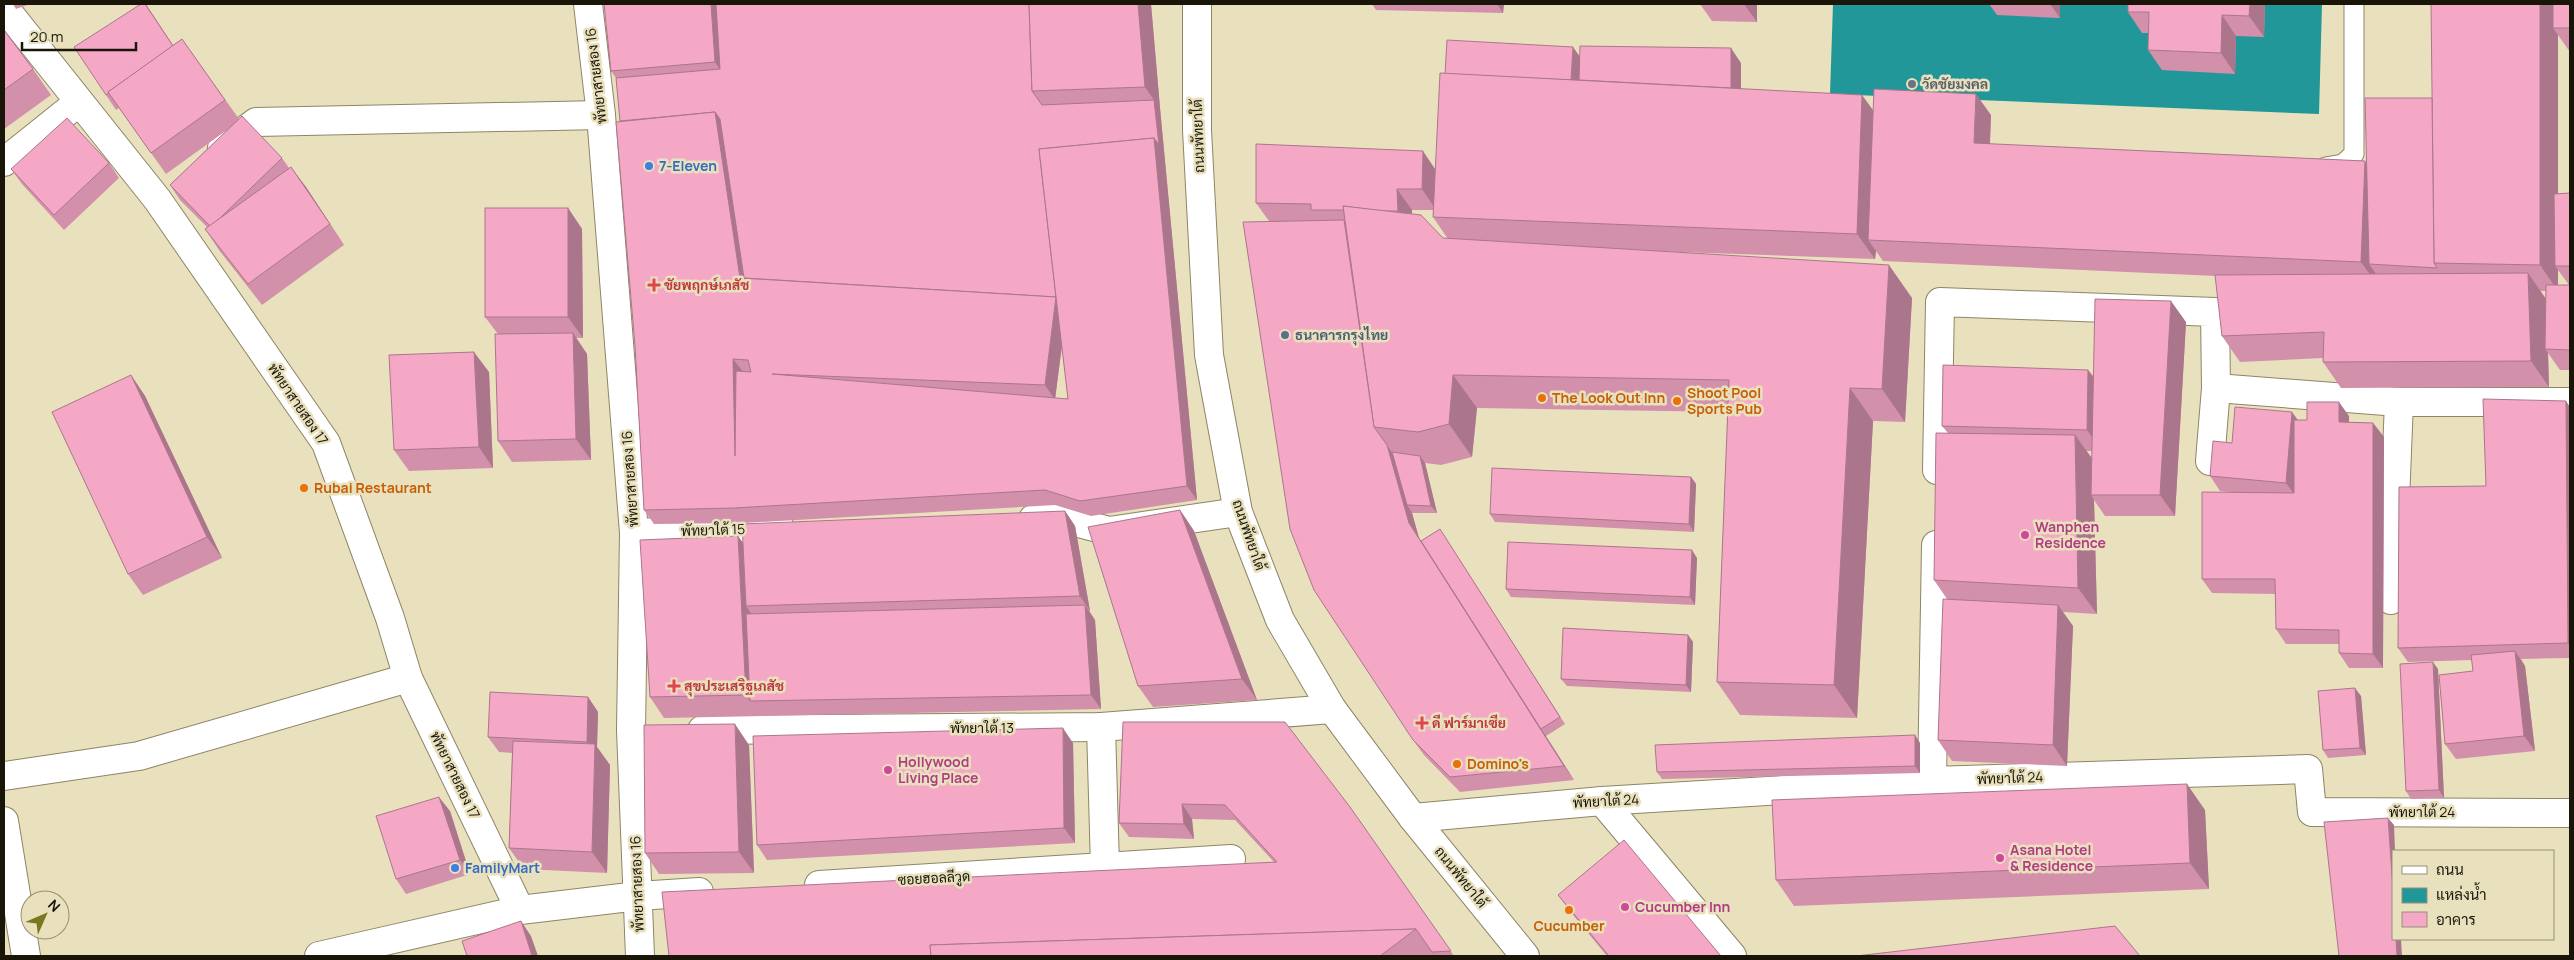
<svg xmlns="http://www.w3.org/2000/svg" width="2574" height="960" viewBox="0 0 2574 960" font-family="Manrope,Sarabun,sans-serif">
<rect width="100%" height="100%" fill="#e9e1be"/>
<path fill="#229799" d="M1833,4H2322L2319,114L1830,94Z"/>
<g fill="none" stroke-linecap="round" stroke-linejoin="round">
<defs>
<path id="service" d="M2325,167L2343,164L2354,154V4"/>
<g id="minor">
<path d="M4,7L157,199L326,443L390,618L408,678L520,910"/>
<path d="M222,148L256,122L601,115"/>
<path d="M4,162L79,102"/>
<path d="M2216,388L2399,402H2570"/>
<path d="M1937,470L1940,302L2215,312L2216,388L2210,461"/>
<path d="M1033,519L1060,518L1109,531L1238,512"/>
<path d="M634,533L780,528"/>
<path d="M2391,600L2399,402"/>
<path d="M1101,727L1105,867"/>
<path d="M702,730L1101,727L1332,709"/>
<path d="M4,776L139,756L408,678"/>
<path d="M1932,781L1936,545"/>
<path d="M1602,801L1732,956"/>
<path d="M1413,818L1602,801L1932,781L2308,769L2312,812L2570,813"/>
<path d="M4,821L26,956"/>
<path d="M819,885L1231,859"/>
<path d="M319,956L520,910L638,896L699,892"/>
</g>
<path id="tertiary" d="M588,4L601,115L634,533L631,730L640,956"/>
<path id="secondary" d="M1197,4V130L1209,355L1238,512L1280,620L1332,709L1413,818L1525,956"/>
</defs>
<use href="#service" stroke="#8d8565" stroke-width="21"/>
<use href="#minor" stroke="#8d8565" stroke-width="30"/>
<use href="#tertiary" stroke="#8d8565" stroke-width="30"/>
<use href="#secondary" stroke="#8d8565" stroke-width="30"/>
<use href="#service" stroke="#fff" stroke-width="19"/>
<use href="#minor" stroke="#fff" stroke-width="28"/>
<use href="#tertiary" stroke="#fff" stroke-width="28"/>
<use href="#secondary" stroke="#fff" stroke-width="28"/>
</g>
<g fill="#d290aa" fill-rule="evenodd">
<path d="M13,4H30L16,9Z"/>
<path d="M146,4L173,45L182,39L239,119L282,158L289,168L306,187L344,245L262,305L219,250L205,229L207,227L180,200L170,185L227,130L166,174L119,108L116,110L106,95Z"/>
<path d="M604,4H1151L1160,108L1197,500L1091,516L1055,505L744,523L654,524L644,510L635,346L620,121L616,78L611,71ZM1062,347L1068,399L1055,398Z"/>
<path d="M1372,4H1504L1503,13L1376,10Z"/>
<path d="M1700,4H1757V22L1712,21Z"/>
<path d="M1989,4H2060V18L1997,15Z"/>
<path d="M2265,4L2264,37L2236,36L2235,74L2162,70L2148,50V33H2142L2128,12Z"/>
<path d="M2570,4V52L2558,35V194L2570,193V370H2560L2548,353L2549,387L2341,388L2323,362V358L2240,362L2222,336L2216,276L1883,261L1876,251L1875,259L1651,251L1912,298L1905,422L1873,421L1857,718L1740,715L1717,682L1728,412L1477,408L1472,457L1441,465L1425,463L1437,513H1412L1419,538L1421,541L1440,529L1565,724L1546,736L1544,733L1574,780L1460,792L1424,755L1413,740L1269,221L1256,203L1435,169L1445,74L1580,57L1741,63V89L1873,110L1991,115L1990,144L2365,161L2366,163L2432,98ZM1412,210H1433V217L1448,239L1443,238L1412,214ZM2558,270L2569,285H2558ZM2540,291H2546V299Z"/>
<path d="M4,30L33,69L51,95L4,129Z"/>
<path d="M109,163L119,178L64,230L22,184L11,169Z"/>
<path d="M568,208L582,229L583,338H576L587,354L591,460L512,462L498,441V334L485,317Z"/>
<path d="M2186,322L2175,516H2105L2094,500L2097,614L2063,612L2073,626L2067,766L1952,761L1938,740L1947,599L1934,580L1948,433L1942,426L2088,370L2094,377ZM2086,451H2092V458Z"/>
<path d="M489,372L493,468L409,471L394,450Z"/>
<path d="M131,375L145,396L222,558L143,595L128,574Z"/>
<path d="M2570,407V658L2521,659L2525,666L2535,751L2456,759L2445,744L2473,671L2472,660L2408,662L2398,648L2486,486Z"/>
<path d="M2349,416V422L2373,423L2384,437L2383,668H2349L2339,653V644H2286L2276,629V594L2212,593L2202,579L2239,493L2220,491L2210,476L2232,443L2298,420H2307Z"/>
<path d="M1691,477L1696,484L1694,532L1495,522L1490,514Z"/>
<path d="M1180,510L1194,531L1257,700L1153,707L1138,686Z"/>
<path d="M1065,511L1075,526L1090,611H1089L1095,620L1101,709L664,718L650,697L738,536L742,542Z"/>
<path d="M1697,558L1695,605L1511,597L1506,589Z"/>
<path d="M1688,635L1693,642L1691,692L1567,686L1561,679Z"/>
<path d="M2438,669L2444,798L2411,799L2406,791Z"/>
<path d="M2361,696L2366,755L2328,758L2323,750Z"/>
<path d="M588,697L598,712L597,747L610,765L607,873L524,869L509,848L512,753L499,752L488,737Z"/>
<path d="M1123,722L1350,807L1454,956H669L1274,862L1235,820L1192,819L1194,839L1129,837L1119,823Z"/>
<path d="M1915,735L1920,743V773L1662,779L1657,772Z"/>
<path d="M1073,743L1075,843L767,860L757,845Z"/>
<path d="M749,745L754,873L659,874L645,853Z"/>
<path d="M2205,810L2209,889L1794,906L1776,880Z"/>
<path d="M450,811L470,874L406,894L396,879Z"/>
<path d="M1558,895L1721,956H1607L1569,910Z"/>
</g>
<g fill="#ab768b">
<path d="M711,4H721L725,77L715,62Z"/>
<path d="M1138,4H1151L1160,108L1197,500L1187,486L1154,138V100L1145,87Z"/>
<path d="M1497,4H1504L1503,13Z"/>
<path d="M1744,4H1757V22Z"/>
<path d="M2050,4H2060V18Z"/>
<path d="M2250,4H2265L2264,37L2249,16Z"/>
<path d="M2540,4H2554L2553,28L2558,35V266H2555L2558,270V291L2540,265Z"/>
<path d="M2222,15L2236,36L2235,74L2221,53Z"/>
<path d="M1573,47L1583,61L1582,86L1571,83Z"/>
<path d="M1731,48L1741,63V104L1731,89Z"/>
<path d="M1976,94L1991,115L1989,164L1974,143Z"/>
<path d="M1862,95L1881,121L1868,240L1876,251L1875,259L1857,234Z"/>
<path d="M715,112L725,127L749,285L740,278Z"/>
<path d="M1423,151L1437,172L1436,210L1422,189Z"/>
<path d="M2365,161L2379,182L2369,264L2376,274V283L2361,262Z"/>
<path d="M291,167L306,187L344,245L330,224Z"/>
<path d="M1397,189L1412,210V232L1398,211Z"/>
<path d="M568,208L582,229L583,338L568,317Z"/>
<path d="M1889,265L1912,298L1905,422L1882,389Z"/>
<path d="M2528,273L2546,299L2545,349L2548,353L2549,387L2531,361Z"/>
<path d="M1056,297L1066,312L1055,400L1045,385Z"/>
<path d="M2171,301L2186,322L2175,516L2160,495Z"/>
<path d="M573,333L587,354L591,460L576,439Z"/>
<path d="M474,352L489,372L493,468L479,447Z"/>
<path d="M733,359L744,373L735,456Z"/>
<path d="M2088,370L2103,390L2102,451L2087,430Z"/>
<path d="M131,375L145,396L222,558L207,537Z"/>
<path d="M1453,375L1477,408L1472,457L1449,424Z"/>
<path d="M1850,388L1873,421L1857,718L1834,685Z"/>
<path d="M2566,401L2570,407V646L2568,643Z"/>
<path d="M2339,402L2349,416V437L2339,422Z"/>
<path d="M2292,412L2303,427L2297,498L2286,483Z"/>
<path d="M2373,423L2384,437L2383,668L2373,654Z"/>
<path d="M2075,435L2094,461L2091,495L2094,500L2097,614L2078,588Z"/>
<path d="M1387,445L1397,460L1407,505L1412,513L1419,538L1574,780L1564,766L1409,523Z"/>
<path d="M1420,456L1425,463L1437,513L1431,506Z"/>
<path d="M1691,477L1696,484L1694,532L1689,524Z"/>
<path d="M1180,510L1194,531L1257,700L1242,679Z"/>
<path d="M1065,511L1075,526L1090,611L1080,596Z"/>
<path d="M738,536L753,557L746,606L756,621L750,701L760,716L746,695Z"/>
<path d="M1692,550L1697,558L1695,605L1690,597Z"/>
<path d="M1085,605L1095,620L1101,709L1091,695Z"/>
<path d="M2058,605L2073,626L2067,766L2053,745Z"/>
<path d="M1688,635L1693,642L1691,692L1686,685Z"/>
<path d="M2515,651L2525,666L2535,751L2524,736Z"/>
<path d="M2433,662L2438,669L2444,798L2439,790Z"/>
<path d="M2355,688L2361,696L2366,755L2360,748Z"/>
<path d="M588,697L598,712L597,747L610,765L607,873L592,852L595,754L587,742Z"/>
<path d="M735,724L749,745L754,873L739,852Z"/>
<path d="M1063,728L1073,743L1075,843L1064,828Z"/>
<path d="M1915,735L1920,743V773L1915,766Z"/>
<path d="M2187,784L2205,810L2209,889L2190,863Z"/>
<path d="M439,797L450,811L470,874L460,860Z"/>
<path d="M1182,804L1192,819L1194,839L1184,824Z"/>
<path d="M2388,818L2394,825L2395,851H2393V889Z"/>
<path d="M521,921L531,936L538,956H532Z"/>
<path d="M2396,939H2401L2402,956H2397Z"/>
</g>
<g fill="#f4a8c6" stroke="#ab768b" fill-rule="evenodd">
<path d="M141,4H145L173,46L108,92L109,93L106,95L74,47Z"/>
<path d="M604,4H711L715,62L611,71Z"/>
<path d="M716,4H1029L1032,91L1042,105L1154,100L1159,145L1154,138L1039,149L1056,297L744,278L720,119L715,112L620,121L616,78L720,69Z"/>
<path d="M1029,4H1138L1145,87L1032,91Z"/>
<path d="M2128,4H2250L2249,16L2222,15L2221,53L2148,50L2149,12H2128Z"/>
<path d="M2431,4H2540V265L2434,263Z"/>
<rect x="2553" y="4" width="17" height="24"/>
<path d="M4,30L33,69L4,90Z"/>
<path d="M182,39L225,100L151,153L108,92Z"/>
<path d="M1447,40L1573,47L1571,80L1445,74Z"/>
<path d="M1580,46L1731,48V88L1579,80Z"/>
<path d="M1440,73L1862,95L1857,234L1433,217Z"/>
<path d="M1874,89L1976,94L1974,143L2365,161L2361,262L1868,240Z"/>
<path d="M2365,98H2432L2434,263L2437,268L2369,264Z"/>
<path d="M715,112L740,278L1056,297L1039,149L1154,138L1187,486L1080,501L1045,490L734,508L644,510L635,346L616,122ZM1056,297L1068,399L772,374L1045,385ZM733,359L748,360L751,372L736,371L735,456Z"/>
<path d="M242,116L282,158L219,219L210,226L170,185Z"/>
<path d="M67,118L109,163L54,215L11,169Z"/>
<path d="M1256,144L1423,151L1422,189H1397L1398,211H1381L1343,206L1344,210H1311V204L1256,203Z"/>
<path d="M291,167L330,224L248,284L205,229Z"/>
<path d="M2570,193V266H2555L2554,194Z"/>
<path d="M1343,206L1421,215L1443,238L1889,265L1882,389L1850,388L1834,685L1717,682L1729,380L1453,375L1449,424L1418,432L1374,427Z"/>
<rect x="485" y="208" width="83" height="109"/>
<path d="M1344,220L1374,427L1387,445L1409,523L1564,766L1450,777L1413,740L1314,590L1290,529L1243,222Z"/>
<path d="M2528,273L2531,361L2323,362L2324,332L2222,336L2215,275Z"/>
<path d="M2546,285H2570V350L2545,349Z"/>
<path d="M2095,299L2171,301L2160,495H2091Z"/>
<path d="M573,333L576,439L498,441L495,334Z"/>
<path d="M474,352L479,447L394,450L389,355Z"/>
<path d="M1943,365L2088,370L2087,430L1942,426Z"/>
<path d="M131,375L207,537L128,574L52,412Z"/>
<path d="M2483,399L2566,401L2568,643L2398,648L2399,487L2486,486Z"/>
<path d="M2307,402H2339V422L2373,423V654L2339,653V630L2276,629L2275,579H2202V492L2294,493V420H2307Z"/>
<path d="M2235,407L2292,412L2286,483L2210,476L2213,441L2232,443Z"/>
<path d="M1936,433L2075,435L2078,588L1934,580Z"/>
<path d="M1392,452L1420,456L1431,506L1407,505Z"/>
<path d="M1492,468L1691,477L1689,524L1490,514Z"/>
<path d="M1180,510L1242,679L1138,686L1088,527Z"/>
<path d="M1065,511L1080,596L746,606L742,524Z"/>
<path d="M1440,529L1560,717L1541,729L1421,541Z"/>
<path d="M738,536L746,695L650,697L640,540Z"/>
<path d="M1508,542L1692,550L1690,597L1506,589Z"/>
<path d="M1943,599L2058,605L2053,745L1938,740Z"/>
<path d="M1085,605L1091,695L750,701L746,614Z"/>
<path d="M1563,628L1688,635L1686,685L1561,679Z"/>
<path d="M2515,651L2524,736L2445,744L2439,675L2473,671L2471,655Z"/>
<path d="M2433,662L2439,790L2406,791L2400,664Z"/>
<path d="M2355,688L2360,748L2323,750L2318,691Z"/>
<path d="M490,692L588,697L587,742L488,737Z"/>
<path d="M1123,722H1285L1350,807L1451,951L1432,952L1416,929L930,945L931,956H669L662,892L1277,862L1225,805L1182,804L1184,824L1119,823Z"/>
<path d="M735,724L739,852L645,853L644,725Z"/>
<path d="M1063,728L1064,828L757,845L753,736Z"/>
<path d="M1915,735V766L1657,772L1655,745Z"/>
<path d="M513,741L595,744L592,852L509,848Z"/>
<path d="M2187,784L2190,863L1776,880L1772,800Z"/>
<path d="M439,797L460,860L396,879L376,816Z"/>
<path d="M2388,818L2393,889V939H2396L2397,956H2339L2324,822Z"/>
<path d="M1624,840L1721,956H1609L1558,895Z"/>
<path d="M521,921L532,956H467L462,941Z"/>
<path d="M2115,926L2140,956H1856Z"/>
<path d="M1416,929L1380,956H931L930,945Z"/>
</g>
<circle fill="#6b7280" stroke="#e9e1be" stroke-width="2" cx="1912" cy="84" r="5"/>
<g fill="#3f7fe0" stroke="#e9e1be" stroke-width="2">
<circle cx="649" cy="166" r="5"/>
<circle cx="455" cy="868" r="5"/>
</g>
<g fill="#e0444e" stroke="#e9e1be" stroke-width="2">
<path d="M651.5 277.5h5v5h5v5h-5v5h-5v-5h-5v-5h5z"/>
<path d="M671.5 678.5h5v5h5v5h-5v5h-5v-5h-5v-5h5z"/>
<path d="M1419.5 715.5h5v5h5v5h-5v5h-5v-5h-5v-5h5z"/>
</g>
<circle fill="#5c6f8a" stroke="#e9e1be" stroke-width="2" cx="1285" cy="335" r="5"/>
<g fill="#e8710a" stroke="#e9e1be" stroke-width="2">
<circle cx="1542" cy="398" r="5"/>
<circle cx="1677" cy="401" r="5"/>
<circle cx="304" cy="488" r="5"/>
<circle cx="1457" cy="764" r="5"/>
<circle cx="1569" cy="910" r="5"/>
</g>
<g fill="#d1479c" stroke="#e9e1be" stroke-width="2">
<circle cx="2025" cy="535" r="5"/>
<circle cx="888" cy="770" r="5"/>
<circle cx="2000" cy="858" r="5"/>
<circle cx="1625" cy="907" r="5"/>
</g>
<g text-anchor="middle" stroke-width="5" stroke-linejoin="round" paint-order="stroke">
<g font-size="14" fill="#191609" stroke="#e9e1be">
<text transform="translate(596 76) rotate(-97)" y="5">พัทยาสายสอง 16</text>
<text transform="translate(1198 136) rotate(-92)" y="5">ถนนพัทยาใต้</text>
<text transform="translate(298 404) rotate(56)" y="5">พัทยาสายสอง 17</text>
<text transform="translate(630 479) rotate(-94)" y="5">พัทยาสายสอง 16</text>
<text transform="translate(713 530) rotate(-2)" y="5">พัทยาใต้ 15</text>
<text transform="translate(1249 535) rotate(71)" y="5">ถนนพัทยาใต้</text>
<text x="982" y="733">พัทยาใต้ 13</text>
<text transform="translate(455 775) rotate(64)" y="5">พัทยาสายสอง 17</text>
<text transform="translate(2010 778) rotate(-2)" y="5">พัทยาใต้ 24</text>
<text transform="translate(1606 801) rotate(-3)" y="5">พัทยาใต้ 24</text>
<text x="2422" y="817">พัทยาใต้ 24</text>
<text transform="translate(1461 877) rotate(51)" y="5">ถนนพัทยาใต้</text>
<text transform="translate(934 878) rotate(-3)" y="5">ซอยฮอลลีวูด</text>
<text transform="translate(637 884) rotate(-92)" y="5">พัทยาสายสอง 16</text>
</g>
<g font-size="14" font-weight="bold" fill="#5b616d" stroke="#e9e1be" text-anchor="start">
<text x="1922" y="89">วัดชัยมงคล</text>
</g>
<g font-size="14" font-weight="bold" fill="#366cbe" stroke="#e9e1be" text-anchor="start">
<text x="659" y="171">7-Eleven</text>
<text x="465" y="873">FamilyMart</text>
</g>
<g font-size="14" font-weight="bold" fill="#be3a42" stroke="#e9e1be" text-anchor="start">
<text x="664" y="290">ชัยพฤกษ์เภสัช</text>
<text x="684" y="691">สุขประเสริฐเภสัช</text>
<text x="1432" y="728">ดี ฟาร์มาเซีย</text>
</g>
<g font-size="14" font-weight="bold" fill="#4e5e75" stroke="#e9e1be" text-anchor="start">
<text x="1295" y="340">ธนาคารกรุงไทย</text>
</g>
<g font-size="14" font-weight="bold" fill="#c56008" stroke="#e9e1be" text-anchor="start">
<text x="1687" y="398">Shoot Pool<tspan x="1687" dy="16">Sports Pub</tspan></text>
<text x="1552" y="403">The Look Out Inn</text>
<text x="314" y="493">Rubai Restaurant</text>
<text x="1467" y="769">Domino's</text>
<text x="1569" y="931" text-anchor="middle">Cucumber</text>
</g>
<g font-size="14" font-weight="bold" fill="#b23c85" stroke="#e9e1be" text-anchor="start">
<text x="2035" y="532">Wanphen<tspan x="2035" dy="16">Residence</tspan></text>
<text x="898" y="767">Hollywood<tspan x="898" dy="16">Living Place</tspan></text>
<text x="2010" y="855">Asana Hotel<tspan x="2010" dy="16">&amp; Residence</tspan></text>
<text x="1635" y="912">Cucumber Inn</text>
</g>
</g>
<rect width="2574" height="960" fill="none" stroke="#191609" stroke-width="10"/>
<rect x="2392" y="850" width="162" height="90" fill="#e9e1be" stroke="#969076"/>
<rect x="2402" y="866" width="25" height="8" fill="#ffffff" stroke="#969076"/>
<text x="2436" y="875" font-size="15" fill="#191609">ถนน</text>
<rect x="2402" y="888" width="25" height="15" fill="#229799" stroke="#969076"/>
<text x="2436" y="900" font-size="15" fill="#191609">แหล่งน้ำ</text>
<rect x="2402" y="912" width="25" height="15" fill="#f4a8c6" stroke="#969076"/>
<text x="2436" y="925" font-size="15" fill="#191609">อาคาร</text>
<g transform="translate(45 915) rotate(45)"><circle r="24" fill="#e9e1be" stroke="#969076"/>
<path d="M0-4L9 19L0 12L-9 19Z" fill="#7b771c"/>
<text y="-8" font-size="14" font-weight="bold" text-anchor="middle" fill="#191609">N</text>
</g>
<path d="M22 42v8h114v-8" fill="none" stroke="#191609" stroke-width="2.5"/>
<text x="30" y="42" font-size="15" fill="#191609" stroke="#e9e1be" stroke-width="4" paint-order="stroke">20 m</text>
</svg>
